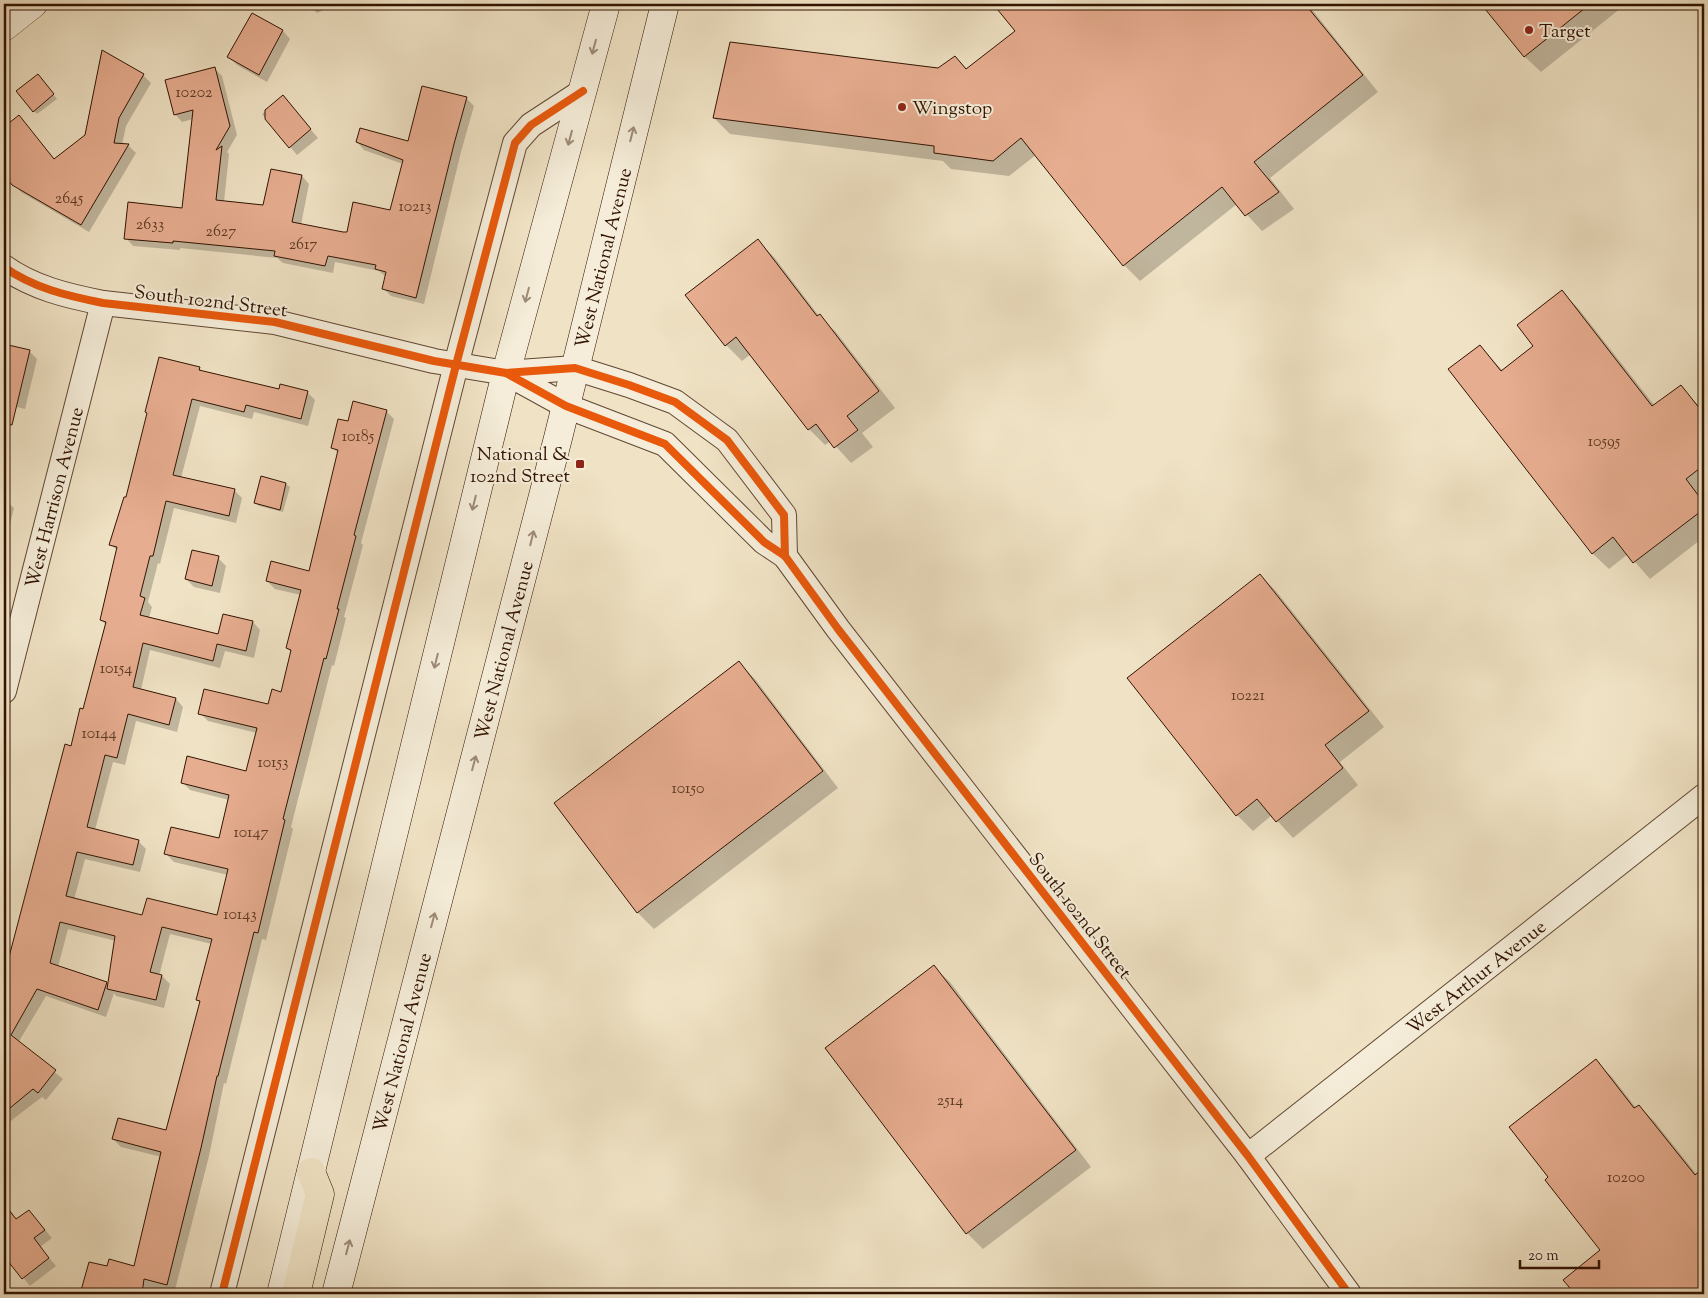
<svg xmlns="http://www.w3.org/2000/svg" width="1708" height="1298" viewBox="0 0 1708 1298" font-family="'Sorts Mill Goudy',serif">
<rect width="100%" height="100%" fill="#f0e3c5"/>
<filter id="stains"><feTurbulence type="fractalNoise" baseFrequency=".004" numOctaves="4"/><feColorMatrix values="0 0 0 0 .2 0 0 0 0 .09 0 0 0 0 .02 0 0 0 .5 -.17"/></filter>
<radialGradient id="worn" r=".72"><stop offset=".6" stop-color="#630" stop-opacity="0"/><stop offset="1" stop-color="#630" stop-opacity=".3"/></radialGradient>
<g fill="#0003" fill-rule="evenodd">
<path d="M308,4H337L317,13Z"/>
<path d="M1007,4H1314L1310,7L1378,92L1270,178L1294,209L1262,231L1237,204L1140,281L1124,265L1036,155L1009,176L951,169L943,161L730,134L714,118L939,69L955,57L968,70L1016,31L999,10Z"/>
<path d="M1482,4H1626L1541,72L1524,56Z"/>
<path d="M253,15L283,31L290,39L267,82L237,65L229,57Z"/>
<path d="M214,68L222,76L237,135L227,152L229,154L224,202L264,207L272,170L302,176L309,184L301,225L348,233L391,211L403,164L364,150L357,142H409L466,98L474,106L461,152L424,304L391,296L383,288L386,277L379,271L335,262L333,273L283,263L277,258L180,248V250L133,246L126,238L183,209L193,119L182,122L175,114Z"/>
<path d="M143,75L151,83L126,126L122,145H128L136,153L89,232L21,192L4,172V129L19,117L55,160L86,135Z"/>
<path d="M42,79L57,99L37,114L34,111Z"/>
<path d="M283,97L318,138L297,155L262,114Z"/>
<path d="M758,241L774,257L819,316L836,332L895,408L862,433L873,447L851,463L831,441L825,445L809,429L751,354L742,361L726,345Z"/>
<path d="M1562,292L1578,308L1655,406L1681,386L1704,412V494L1701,496L1704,499V537L1650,579L1628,554L1609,569L1592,553L1480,346L1503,371L1535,346Z"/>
<path d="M4,345L29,351L37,359L25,409L4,404Z"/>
<path d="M199,368L204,373L279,391L307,392L315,400L308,426L254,412L252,419L200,406L181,478L234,490L242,498L236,523L174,508L160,564L158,563L148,602L152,607L149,618L219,635L253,622L260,630L254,658L225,651L220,668L150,650L141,690L176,699L183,707L177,732L136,721L125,765L113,762L95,830L138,841L146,849L140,872L85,859L74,900L143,916H218L228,875L174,862L166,854L219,840L229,800L190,790L182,782L247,773L257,733L208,721L200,713L269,705L282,693L292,653L287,648L301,595L275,589L267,581L310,572L338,453L333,448L349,423L386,411L394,419L361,543L363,545L344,617L346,618L334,666L332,665L291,827L293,829L266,940L262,939L226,1084L224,1083L209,1156L174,1294H81L90,1263L108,1267H135L162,1157L121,1147L113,1139L167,1131L201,1003L197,1000L212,944L170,934L159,976H162L170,984L164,1008L116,996L114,993L106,1017L46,996L18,1043L63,1079L46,1100L42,1097L4,1126V972L8,966L72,747L84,710L106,625L101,620L118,551L111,545L127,499ZM68,929L116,941L109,986L107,983L58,967Z"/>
<path d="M4,447L6,450L4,459Z"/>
<path d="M286,484L290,487L283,512L259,506L255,503Z"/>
<path d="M4,499L14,508L4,549Z"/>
<path d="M218,558L226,566L220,593L194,587L186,579Z"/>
<path d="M1260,575L1276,591L1384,727L1340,762L1358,785L1293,838L1272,815L1253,831L1237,815Z"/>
<path d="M739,663L755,679L838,788L654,929L638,913L555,804Z"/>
<path d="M933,966L950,982L1091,1167L983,1249L967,1233L826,1048Z"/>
<path d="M1595,1061L1612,1077L1636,1108L1639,1106L1655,1122L1697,1175L1704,1169V1294H1576L1565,1280L1602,1250L1550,1177Z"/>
<path d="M4,1200L17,1220L29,1211L52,1238L40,1247L56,1266L30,1286L4,1254Z"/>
</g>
<g fill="#e7ad90" stroke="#311301">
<path d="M993,4H1305L1363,75L1254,162L1279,192L1245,216L1222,187L1123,266L1021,138L993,161L934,153V146L713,118L730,42L938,68L955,56L966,69L1015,31Z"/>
<path d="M1481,4H1590L1524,57Z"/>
<path d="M252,13L283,30L259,75L227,57Z"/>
<path d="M102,50L144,74L119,118L114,143L129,144L81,225L12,185L4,174V127L19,115L54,159L85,135Z"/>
<path d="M215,67L230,126L216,150L222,146L216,200L263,205L271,169L302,175L292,222L343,232H347L353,202L390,210L403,160L356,142L360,128L408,141L422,86L467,97L454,144L416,298L382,289L386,272L375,269L376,265L328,256L325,266L274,256L275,251L173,241V243L124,239L128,202L182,208L193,110L174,115L165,80Z"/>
<path d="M38,74L54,94L33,112L16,91Z"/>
<path d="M283,95L311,129L289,148L265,119V110Z"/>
<path d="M758,239L817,316L820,314L879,391L847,416L858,430L834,448L816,424L808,430L736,337L725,346L685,295Z"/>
<path d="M1562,290L1652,406L1681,385L1704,414V465L1686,479L1704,503V509L1633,563L1613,537L1592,554L1448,369L1480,345L1501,371L1533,346L1517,325Z"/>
<path d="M4,344L30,350L12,425L4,424Z"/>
<path d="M159,357L200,367L199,370L279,389L280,384L308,391L301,419L246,405L244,412L192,399L173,475L235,489L229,516L166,501L153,556H150L140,596L145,598L140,615L218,634L223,614L253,621L246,651L217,644L213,661L143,643L133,687L176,698L169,725L128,714L117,758L105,755L87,827L139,840L133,865L77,852L66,896L142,915L147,898L217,915L228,869L164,854L171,827L219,838L229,795L181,783L187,756L246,771L257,728L198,714L204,689L268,704L272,689L281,692L291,650L286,648L301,590L266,581L271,561L309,571L338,450L331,448L338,419L348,421L353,401L387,410L354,535L356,536L337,609H339L326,659L324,658L283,819L285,820L258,933L254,932L218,1076H217L201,1148L167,1285L144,1279L142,1294H80L89,1262L107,1266L109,1259L134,1266L161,1152L112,1139L118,1118L166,1130L200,1001L196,1000L212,939L162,927L150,972L162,975L156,1000L107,989L115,936L60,922L50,963L107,982L98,1010L37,989L11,1035L56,1070L38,1093L33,1089L4,1113V976L65,744L71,746L80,708L83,709L106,622L100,620L117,547L109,545L124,497H126L147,413L145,412Z"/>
<path d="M261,476L286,483L280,510L254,503Z"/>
<path d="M192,550L219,556L212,586L185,579Z"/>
<path d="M1260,574L1369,711L1325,745L1343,768L1276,822L1257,799L1236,816L1127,678Z"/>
<path d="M739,661L823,771L637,913L554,803Z"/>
<path d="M934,965L1076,1150L966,1234L825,1048Z"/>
<path d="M1596,1059L1634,1108L1639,1105L1695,1175L1704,1167V1294H1575L1563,1280L1600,1250L1545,1180L1548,1177L1509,1127Z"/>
<path d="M4,1204L16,1219L29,1210L45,1230L34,1238L49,1258L22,1279L4,1256Z"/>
</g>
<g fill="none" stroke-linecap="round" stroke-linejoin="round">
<defs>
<g id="minor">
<path d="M4,267C33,288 68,296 103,303L275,322L434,361L506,373L575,368L629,385L675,402L727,440L784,515L785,556"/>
<path d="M506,373L566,406L665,444L764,542L785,556L838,629L1248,1156L1349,1294"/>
<path id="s1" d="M4,691L103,303"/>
<path id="s2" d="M1248,1156L1704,796"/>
<path d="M222,1294L456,365L515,143L531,125L583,91"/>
</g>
<path id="tertiary" d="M4,27L33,4"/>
<g id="secondary">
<path d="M281,1294L506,373L606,4"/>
<path id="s3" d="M336,1294L558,438L665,4"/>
</g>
<path id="motorway" d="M296,1294L320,1194L311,1172"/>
</defs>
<use href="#minor" stroke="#614732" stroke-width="26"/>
<use href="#tertiary" stroke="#614732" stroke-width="29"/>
<use href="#secondary" stroke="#311301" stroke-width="29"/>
<use href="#motorway" stroke="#311301" stroke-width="29"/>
<use href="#minor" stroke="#f5edd9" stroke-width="24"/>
<use href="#tertiary" stroke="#f5edd9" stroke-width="28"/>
<use href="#secondary" stroke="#f5edd9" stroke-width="28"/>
<use href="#motorway" stroke="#f0e3c5" stroke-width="28"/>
<defs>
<g id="cycleway">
<path d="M4,267C33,288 68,296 103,303L275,322L434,361L506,373L575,368L629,385L675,402L727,440L784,515L785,556"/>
<path d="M506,373L566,406L665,444L764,542L785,556L838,629L1248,1156L1349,1294"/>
<path d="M222,1294L456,365L515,143L531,125L583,91"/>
</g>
</defs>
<use href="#cycleway" stroke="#f5edd9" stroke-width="11"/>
<use href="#cycleway" stroke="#e8590c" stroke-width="8"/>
</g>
<defs><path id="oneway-shaft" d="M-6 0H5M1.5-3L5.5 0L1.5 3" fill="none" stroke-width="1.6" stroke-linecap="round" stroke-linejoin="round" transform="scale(1.25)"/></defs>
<g stroke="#9d8b78">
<use href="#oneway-shaft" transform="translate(594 47) rotate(105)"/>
<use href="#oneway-shaft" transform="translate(632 134) rotate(-76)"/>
<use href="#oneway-shaft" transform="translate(570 138) rotate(105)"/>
<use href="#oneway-shaft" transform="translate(527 295) rotate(105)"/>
<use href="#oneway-shaft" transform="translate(474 503) rotate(104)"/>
<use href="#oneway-shaft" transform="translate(532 538) rotate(-76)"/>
<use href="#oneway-shaft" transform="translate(436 661) rotate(104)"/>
<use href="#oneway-shaft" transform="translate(474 763) rotate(-75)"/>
<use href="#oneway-shaft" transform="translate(433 920) rotate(-75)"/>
<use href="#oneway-shaft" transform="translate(348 1247) rotate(-75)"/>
</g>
<g fill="#8f2418" stroke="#f5edd9" stroke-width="2">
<circle cx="1529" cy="30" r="5"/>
<circle cx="902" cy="107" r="5"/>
<rect x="575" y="459" width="10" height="10" rx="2.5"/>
</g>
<g text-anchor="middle" stroke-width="4" stroke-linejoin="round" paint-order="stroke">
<g font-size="16" fill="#5e3a25">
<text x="194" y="97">10202</text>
<text x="69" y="203">2645</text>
<text x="415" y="211">10213</text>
<text x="150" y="229">2633</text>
<text x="221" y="236">2627</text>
<text x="303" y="249">2617</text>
<text x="358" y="441">10185</text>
<text x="1604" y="446">10595</text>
<text x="116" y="673">10154</text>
<text x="1248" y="700">10221</text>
<text x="99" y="738">10144</text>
<text x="273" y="767">10153</text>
<text x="688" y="793">10150</text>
<text x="251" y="837">10147</text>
<text x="240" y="919">10143</text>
<text x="950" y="1105">2514</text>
<text x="1626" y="1182">10200</text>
</g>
<g font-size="19" fill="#311301" stroke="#f5edd9" text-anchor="start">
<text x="1539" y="37">Target</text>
<text x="912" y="114">Wingstop</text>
<text x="570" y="460" text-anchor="end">National &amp;<tspan x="570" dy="22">102nd Street</tspan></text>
</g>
<g font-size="19" fill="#311301" stroke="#f5edd9">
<text dy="7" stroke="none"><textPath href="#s3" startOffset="1070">West National Avenue</textPath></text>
<text transform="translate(211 300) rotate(7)" y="7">South 102nd Street</text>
<text dy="7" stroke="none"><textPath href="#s1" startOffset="200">West Harrison Avenue</textPath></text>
<text dy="7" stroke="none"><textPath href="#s3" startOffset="665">West National Avenue</textPath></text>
<text transform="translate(1081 915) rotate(52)" y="7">South 102nd Street</text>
<text dy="7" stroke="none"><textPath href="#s2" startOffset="290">West Arthur Avenue</textPath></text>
<text dy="7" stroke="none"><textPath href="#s3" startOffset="260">West National Avenue</textPath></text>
</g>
</g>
<rect width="1708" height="1298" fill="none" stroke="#f0e3c5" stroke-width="20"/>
<rect x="5" y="5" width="1698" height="1288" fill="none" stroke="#311301" stroke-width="2.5"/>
<rect x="10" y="10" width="1688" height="1278" fill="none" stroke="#311301"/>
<path d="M1520 1260v8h79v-8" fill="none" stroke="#311301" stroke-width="2.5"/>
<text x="1528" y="1260" font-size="15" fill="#311301" stroke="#f5edd9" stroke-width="4" paint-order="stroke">20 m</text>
<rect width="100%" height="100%" filter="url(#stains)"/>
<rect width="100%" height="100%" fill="url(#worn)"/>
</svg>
